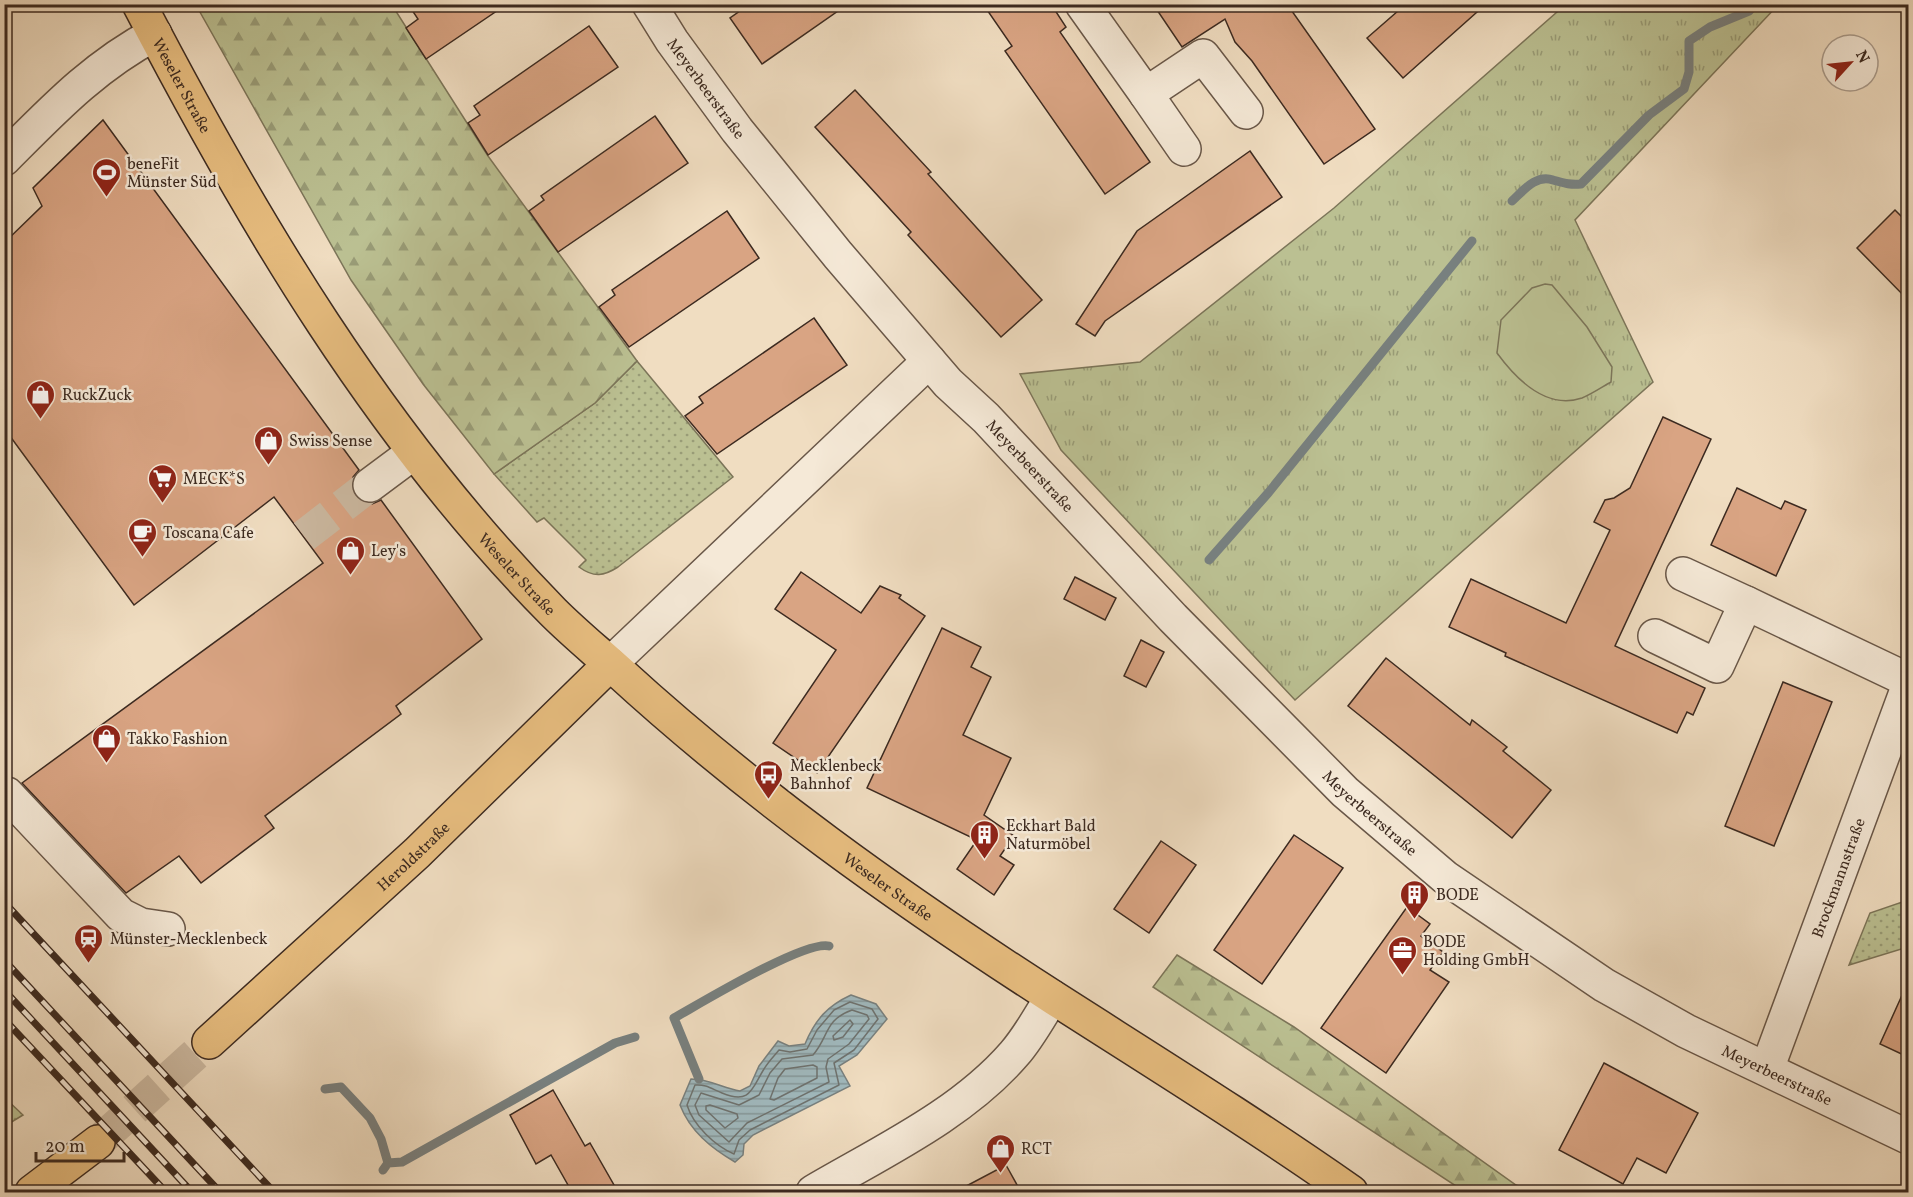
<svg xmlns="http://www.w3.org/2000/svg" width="1913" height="1197" viewBox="0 0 1913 1197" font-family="Vollkorn,serif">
<defs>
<pattern id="grass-dots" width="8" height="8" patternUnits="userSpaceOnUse" patternTransform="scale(1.5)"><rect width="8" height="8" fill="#bbc092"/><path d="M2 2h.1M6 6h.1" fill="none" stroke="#999c77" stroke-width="1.8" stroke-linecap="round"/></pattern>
<pattern id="forest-firs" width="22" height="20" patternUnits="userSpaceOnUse" patternTransform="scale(1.5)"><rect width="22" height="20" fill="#bbc092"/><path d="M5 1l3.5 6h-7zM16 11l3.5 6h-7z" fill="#999c77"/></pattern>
<pattern id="park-tufts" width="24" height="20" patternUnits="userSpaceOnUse" patternTransform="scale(1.5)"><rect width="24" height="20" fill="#bbc092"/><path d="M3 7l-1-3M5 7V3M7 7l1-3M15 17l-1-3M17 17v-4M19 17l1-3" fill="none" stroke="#999c77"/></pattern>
<pattern id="water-rules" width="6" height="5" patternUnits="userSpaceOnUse" patternTransform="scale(1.5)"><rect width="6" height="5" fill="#a0b9be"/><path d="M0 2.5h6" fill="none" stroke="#84979a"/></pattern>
</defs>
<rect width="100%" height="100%" fill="#f0ddc1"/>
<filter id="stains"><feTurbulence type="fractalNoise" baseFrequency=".00333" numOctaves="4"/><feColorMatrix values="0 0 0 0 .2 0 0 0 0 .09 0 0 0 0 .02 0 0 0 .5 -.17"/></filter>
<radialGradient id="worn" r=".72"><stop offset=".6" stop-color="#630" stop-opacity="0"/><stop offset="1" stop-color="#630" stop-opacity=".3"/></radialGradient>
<g fill="url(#grass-dots)" stroke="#7c7559" stroke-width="1.5">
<path d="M637,361L733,477L618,567C604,576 594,578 579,567L586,560L544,518L537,522L494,474L595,403Z"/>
<path d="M1908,900V947L1849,965L1870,913Z"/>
<path d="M4,1097L23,1115L5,1126H4Z"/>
</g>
<g fill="url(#forest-firs)" stroke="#7c7559" stroke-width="1.5">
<path d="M196,5H392L488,156L637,361L595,403L494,474L423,384L351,280Z"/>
<path d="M1177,955L1294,1027L1516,1185L1531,1192H1465L1153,987Z"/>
</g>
<path fill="url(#park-tufts)" stroke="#7c7559" stroke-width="1.5" d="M1565,5H1778L1575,220L1653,382L1295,700L1061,450L1020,374L1140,362L1334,208Z"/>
<path fill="#bbc092" stroke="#7c7559" stroke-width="1.5" d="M1545,284L1552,285L1587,327L1612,367L1611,382C1602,387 1592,394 1582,398C1546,410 1516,379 1497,353L1501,320L1532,288Z"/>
<path fill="url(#water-rules)" stroke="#78807f" stroke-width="1.5" d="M851,995L876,1004L887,1019L857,1055L839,1066L850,1086L753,1135L744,1144L743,1155L735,1162C711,1148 690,1131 680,1105L691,1079C709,1079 723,1088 740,1091L750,1086L759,1066L778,1041L789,1046L805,1044C815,1020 827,1006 851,995Z"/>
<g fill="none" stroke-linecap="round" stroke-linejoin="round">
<g stroke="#6e726f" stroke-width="1.5">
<path d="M850,1002L872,1009L878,1019L854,1050L834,1063L839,1085L750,1130L739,1140L734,1154C715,1146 693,1125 687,1105L695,1085C706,1084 712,1089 722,1093C751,1105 752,1088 764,1069C768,1062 774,1056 779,1050L790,1052L807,1049L817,1030L834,1010Z"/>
<path d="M852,1010L867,1015L869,1019L849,1044L828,1059L826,1067L829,1082L747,1123L729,1142L699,1115L695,1105L701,1093L739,1105L759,1095L770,1073L782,1059L813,1055C829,1037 824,1020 852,1010Z"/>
<path d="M850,1020L853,1024L843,1037L834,1040L833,1036Z"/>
<path d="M813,1065L817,1067V1078L774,1100L770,1099L778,1078L785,1069Z"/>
<path d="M710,1105L737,1114L738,1118L725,1128L706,1110V1106Z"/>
</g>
<g stroke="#78807f" stroke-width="9">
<path d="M1512,201C1523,191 1536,174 1553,180C1564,183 1569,185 1581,184L1649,115L1684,89L1689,72V41L1710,27L1749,11L1755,4"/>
<path d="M1209,560L1269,492L1472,241"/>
<path d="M699,1079L674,1018C701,1003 805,940 829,946"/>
<path d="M325,1089L341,1087L370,1118L381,1139L388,1163"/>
<path d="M383,1170L388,1163L402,1162L615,1043L635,1037"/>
</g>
</g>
<g fill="#d9a483" stroke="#3c2a20" stroke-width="1.5">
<path d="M408,4H507L426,59L406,28L418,19Z"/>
<path d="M750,4H848L762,64L730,18Z"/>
<path d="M983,4H1051L1066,27L1060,32L1150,162L1105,194L1005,51L1012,46Z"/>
<path d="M1153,4H1287L1375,129L1324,164L1252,61L1235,42L1225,19L1182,47Z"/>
<path d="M1406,4H1486L1403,78L1367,38Z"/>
<path d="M589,26L618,67L488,155L468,123L480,115L474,106Z"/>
<path d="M855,90L931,172L928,174L1042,300L1001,337L908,235L911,232L815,127Z"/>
<path d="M655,116L688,163L558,252L529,211L544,200L541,196Z"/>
<path d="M103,120L359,470L353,477L351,487L355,497L363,502L372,504L381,500L482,639L396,706L401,714L265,816L274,828L201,883L179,856L126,893L22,783L323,563L274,497L134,605L4,428V243L42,206L33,188Z"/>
<path d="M1250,151L1282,197L1105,321L1095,336L1076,324L1137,231Z"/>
<path d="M1895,210L1908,223V300L1857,248Z"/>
<path d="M727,211L759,258L629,347L599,307L615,295L612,290Z"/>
<path d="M814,318L847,365L717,454L685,416L703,403L699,397Z"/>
<path d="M1663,417L1711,439L1615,646L1705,688L1693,715L1687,712L1677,733L1505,656L1506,653L1449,627L1471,579L1566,623L1610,530L1594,522L1605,500L1614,498L1630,488Z"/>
<path d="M1737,488L1781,509L1785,501L1806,510L1776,576L1711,545Z"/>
<path d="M801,572L861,613L880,586L901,595L899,598L925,616L817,773L773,743L836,650L775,609Z"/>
<path d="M1075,577L1116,598L1105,620L1064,599Z"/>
<path d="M942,628L981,647L971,667L991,677L963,735L1011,758L984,815L1014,836L1000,856L1014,865L994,895L957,869L977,840L867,788Z"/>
<path d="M1141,640L1164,652L1146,687L1124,676Z"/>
<path d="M1386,658L1470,725L1472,720L1507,747L1503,751L1551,790L1512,838L1348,706Z"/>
<path d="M1783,682L1832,702L1774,846L1725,826Z"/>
<path d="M1294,835L1343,868L1262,984L1214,950Z"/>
<path d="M1161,841L1196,865L1149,933L1114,909Z"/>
<path d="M1407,907L1430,924L1421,936L1443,952L1430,970L1449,982L1386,1073L1321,1028Z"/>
<path d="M1908,982V1057L1880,1044Z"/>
<path d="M1604,1063L1698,1113L1666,1173L1637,1158L1623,1184L1559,1150Z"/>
<path d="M553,1090L585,1146L590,1143L618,1192H572L551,1155L536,1164L510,1115Z"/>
<path d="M1006,1165L1021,1192H955Z"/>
</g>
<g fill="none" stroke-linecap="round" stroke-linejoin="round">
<path stroke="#ccb9a1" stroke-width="33" stroke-dasharray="33 16" stroke-linecap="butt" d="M304,536L370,485"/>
<path stroke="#ccb9a1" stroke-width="33" stroke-dasharray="33 16" stroke-linecap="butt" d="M98,1142L209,1042"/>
<defs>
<g id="minor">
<path id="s1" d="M649,4L672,41L737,130L838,255L948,383L986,418L1173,618L1345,792L1446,878L1604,985L1686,1031L1908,1137"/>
<path d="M1082,4L1146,94L1203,56L1246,112"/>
<path d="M1146,94L1184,149"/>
<path d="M4,159C52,111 94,66 155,34"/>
<path d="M370,485L413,453"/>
<path d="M1683,574L1746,603"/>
<path d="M1655,636L1717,666L1746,603L1908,680"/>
<path d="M610,664L929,361"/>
<path d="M7,794L121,915L141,925L168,929"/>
<path id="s2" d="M1767,1069L1908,687"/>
<path d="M813,1192C881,1152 961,1115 1014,1054C1029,1037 1040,1016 1052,997"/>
</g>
<g id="major">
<path id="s3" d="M139,4C253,223 379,435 553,612C573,632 596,651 617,670C751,793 900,899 1054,998C1154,1062 1254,1124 1351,1192"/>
<path id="s4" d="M209,1042L417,853L610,664"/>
<path d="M32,1192L98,1142"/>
</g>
</defs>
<use href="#minor" stroke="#695748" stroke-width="36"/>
<use href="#major" stroke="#3c2a20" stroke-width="36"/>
<use href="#minor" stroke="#f5e9d7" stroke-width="33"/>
<use href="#major" stroke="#e8be80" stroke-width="33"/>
<defs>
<g id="rail">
<path d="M4,902L274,1192"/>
<path d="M4,960L220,1192"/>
<path d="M4,990L192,1192"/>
<path d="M4,1019L166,1192"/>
</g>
</defs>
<use href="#rail" stroke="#3c2a20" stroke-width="7"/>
<use href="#rail" stroke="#f5e9d7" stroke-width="4.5" stroke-dasharray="14" stroke-linecap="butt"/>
</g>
<defs>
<symbol id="stadium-pin" viewBox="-11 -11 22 30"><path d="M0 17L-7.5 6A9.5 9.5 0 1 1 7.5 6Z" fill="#8f2418" stroke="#f5e9d7"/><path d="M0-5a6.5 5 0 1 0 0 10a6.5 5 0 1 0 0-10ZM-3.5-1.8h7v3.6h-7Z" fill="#fff"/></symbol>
<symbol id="shop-pin" viewBox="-11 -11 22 30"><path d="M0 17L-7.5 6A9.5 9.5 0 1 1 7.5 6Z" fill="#8f2418" stroke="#f5e9d7"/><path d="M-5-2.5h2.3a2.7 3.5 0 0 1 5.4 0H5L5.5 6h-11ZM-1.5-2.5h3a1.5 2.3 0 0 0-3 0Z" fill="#fff"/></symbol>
<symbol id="supermarket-pin" viewBox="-11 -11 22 30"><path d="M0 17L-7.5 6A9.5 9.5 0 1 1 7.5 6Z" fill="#8f2418" stroke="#f5e9d7"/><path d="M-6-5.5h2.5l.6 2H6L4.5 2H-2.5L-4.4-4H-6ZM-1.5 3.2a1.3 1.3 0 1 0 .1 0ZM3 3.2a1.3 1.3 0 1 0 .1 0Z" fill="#fff"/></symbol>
<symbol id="cafe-pin" viewBox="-11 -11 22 30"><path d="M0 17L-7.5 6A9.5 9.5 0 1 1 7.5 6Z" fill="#8f2418" stroke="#f5e9d7"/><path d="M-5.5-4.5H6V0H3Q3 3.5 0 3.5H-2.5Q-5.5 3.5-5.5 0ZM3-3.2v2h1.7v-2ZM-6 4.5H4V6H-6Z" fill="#fff"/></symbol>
<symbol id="bus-pin" viewBox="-11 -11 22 30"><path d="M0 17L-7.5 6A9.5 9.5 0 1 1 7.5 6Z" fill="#8f2418" stroke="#f5e9d7"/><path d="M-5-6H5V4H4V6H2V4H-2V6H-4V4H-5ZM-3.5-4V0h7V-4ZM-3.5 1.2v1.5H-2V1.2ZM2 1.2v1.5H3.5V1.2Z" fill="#fff"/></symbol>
<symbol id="building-pin" viewBox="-11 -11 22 30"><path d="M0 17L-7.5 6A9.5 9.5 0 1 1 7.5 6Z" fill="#8f2418" stroke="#f5e9d7"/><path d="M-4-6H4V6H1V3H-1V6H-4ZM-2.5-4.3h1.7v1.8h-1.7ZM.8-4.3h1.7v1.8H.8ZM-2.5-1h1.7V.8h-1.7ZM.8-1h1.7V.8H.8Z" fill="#fff"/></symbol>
<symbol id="station-pin" viewBox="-11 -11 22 30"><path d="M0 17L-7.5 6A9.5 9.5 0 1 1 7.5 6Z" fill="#8f2418" stroke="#f5e9d7"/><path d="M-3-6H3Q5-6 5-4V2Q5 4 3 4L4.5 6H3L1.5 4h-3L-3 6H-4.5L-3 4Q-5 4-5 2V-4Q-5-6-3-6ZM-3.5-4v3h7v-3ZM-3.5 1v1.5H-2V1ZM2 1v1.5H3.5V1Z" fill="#fff"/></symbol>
<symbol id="office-pin" viewBox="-11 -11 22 30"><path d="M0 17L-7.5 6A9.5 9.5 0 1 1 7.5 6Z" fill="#8f2418" stroke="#f5e9d7"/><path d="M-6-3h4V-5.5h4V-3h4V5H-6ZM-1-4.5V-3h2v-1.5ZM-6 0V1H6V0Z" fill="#fff"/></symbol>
</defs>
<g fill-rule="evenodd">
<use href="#stadium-pin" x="90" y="156" width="33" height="45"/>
<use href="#shop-pin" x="24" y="378" width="33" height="45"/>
<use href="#shop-pin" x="252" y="424" width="33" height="45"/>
<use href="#supermarket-pin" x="146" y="462" width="33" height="45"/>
<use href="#cafe-pin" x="126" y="516" width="33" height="45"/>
<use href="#shop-pin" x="334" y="534" width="33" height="45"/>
<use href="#shop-pin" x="90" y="722" width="33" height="45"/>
<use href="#bus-pin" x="752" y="758" width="33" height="45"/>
<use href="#building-pin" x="968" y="818" width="33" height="45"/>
<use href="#building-pin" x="1398" y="878" width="33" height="45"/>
<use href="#station-pin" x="72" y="922" width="33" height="45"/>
<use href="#office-pin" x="1386" y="934" width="33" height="45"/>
<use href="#shop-pin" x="984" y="1132" width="33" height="45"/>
</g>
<g text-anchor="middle" stroke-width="5" stroke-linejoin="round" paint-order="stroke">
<g font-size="16" fill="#3c2a20" stroke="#f5e9d7">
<text dy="6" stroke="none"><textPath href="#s3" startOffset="92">Weseler Straße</textPath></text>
<text dy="6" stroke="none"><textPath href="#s1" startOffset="102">Meyerbeerstraße</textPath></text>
<text dy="6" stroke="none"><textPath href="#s1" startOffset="600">Meyerbeerstraße</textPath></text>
<text dy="6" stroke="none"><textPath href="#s3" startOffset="686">Weseler Straße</textPath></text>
<text dy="6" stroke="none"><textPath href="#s1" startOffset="1086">Meyerbeerstraße</textPath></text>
<text dy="6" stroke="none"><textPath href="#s4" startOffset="276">Heroldstraße</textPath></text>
<text dy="6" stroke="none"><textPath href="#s2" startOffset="204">Brockmannstraße</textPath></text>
<text dy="6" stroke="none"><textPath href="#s3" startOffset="1172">Weseler Straße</textPath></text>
<text dy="6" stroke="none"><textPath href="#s1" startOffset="1572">Meyerbeerstraße</textPath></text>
</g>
<g font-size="16" fill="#3c2a20" stroke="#f5e9d7" text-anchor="start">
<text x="127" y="169">beneFit<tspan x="127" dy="18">Münster Süd</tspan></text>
<text x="62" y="400">RuckZuck</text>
<text x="289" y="446">Swiss Sense</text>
<text x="183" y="484">MECK*S</text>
<text x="163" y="538">Toscana Cafe</text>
<text x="371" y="556">Ley's</text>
<text x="127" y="744">Takko Fashion</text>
<text x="790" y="771">Mecklenbeck<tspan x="790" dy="18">Bahnhof</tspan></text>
<text x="1006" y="831">Eckhart Bald<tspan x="1006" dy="18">Naturmöbel</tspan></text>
<text x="1436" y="900">BODE</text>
<text x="110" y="944">Münster-Mecklenbeck</text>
<text x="1423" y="947">BODE<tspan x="1423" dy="18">Holding GmbH</tspan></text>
<text x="1021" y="1154">RCT</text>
</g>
</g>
<rect width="1913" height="1197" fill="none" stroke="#f0ddc1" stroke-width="24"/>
<rect x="6" y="6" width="1901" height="1185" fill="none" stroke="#3c2a20" stroke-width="3"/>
<rect x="12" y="12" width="1889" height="1173" fill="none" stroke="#3c2a20" stroke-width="1.5"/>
<g transform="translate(1850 63) rotate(63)"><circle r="28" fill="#f5e9d7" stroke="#ab9d8e" stroke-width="1.5"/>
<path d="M0-4.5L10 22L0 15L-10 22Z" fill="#8f2418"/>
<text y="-9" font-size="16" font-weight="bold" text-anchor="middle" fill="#3c2a20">N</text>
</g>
<path d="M36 1152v9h88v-9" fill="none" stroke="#3c2a20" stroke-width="3"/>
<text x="45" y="1152" font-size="18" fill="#3c2a20" stroke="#f5e9d7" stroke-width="4.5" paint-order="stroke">20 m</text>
<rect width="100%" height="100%" filter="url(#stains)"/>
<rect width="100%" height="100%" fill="url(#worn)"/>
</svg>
